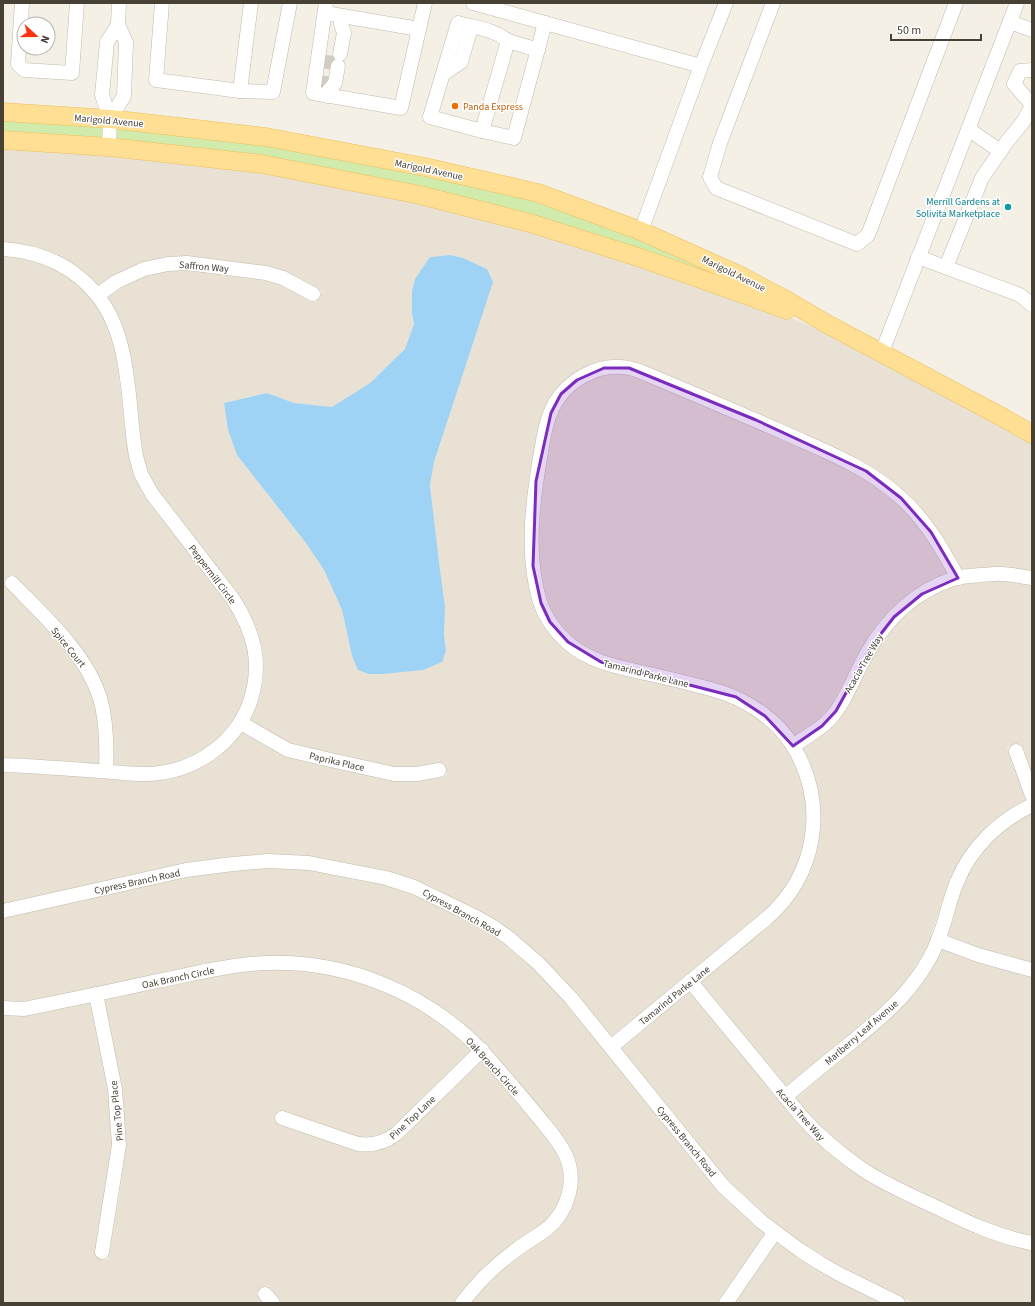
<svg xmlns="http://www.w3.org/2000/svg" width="1035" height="1306" viewBox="0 0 1035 1306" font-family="'Source Sans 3',sans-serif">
<rect width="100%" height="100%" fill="#f4f0e6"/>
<g fill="#e9e2d4" fill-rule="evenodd">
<path d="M3,146L103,152L262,171L419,201L529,229L797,320L865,350L1032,442V572L962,571L950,549L937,529L886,478L869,466L849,455L602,362L541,421L535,445L529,479L526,513L553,637L734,703L761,720L776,735L787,748L799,772L803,785L806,806V834L800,859L794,872L781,893L762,913L611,1037L564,980L530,947L479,912L433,888L403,876L373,868L296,855H267L184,864L3,904V772L161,780L189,773L206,765L235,741L243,732L418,780L447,775L444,763L416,767H395L291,744L250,721L259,699L263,682L264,664L262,647L256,629L249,612L239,596L158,491L147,472L140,442L131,363L128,345L119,318L107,297L120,288L147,275L160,272L187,269L257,278L273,281L288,287L316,303L322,292L293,276L186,256L98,287L79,269L66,260L52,253L31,246L3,243ZM450,255L463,258L487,269L450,412L434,462L430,485L439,562L445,607L444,634L446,651L358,670L352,656L342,610L324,570L306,543L237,455L228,430L224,403L267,393L294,403L332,407L350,396L370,383L405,349L414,324L412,314V292L415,279L430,257Z"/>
<path d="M3,255L20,257L47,264L71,278L92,299L106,321L115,347L129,457L237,617L248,648L250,663L249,680L241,708L235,720L225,732L212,744L198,754L183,761L169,765L145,768L113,765L114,743L112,723L107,697L98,675L69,634L13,574L3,581Z"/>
<path d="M621,373L642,379L843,466L862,476L896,502L912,518L925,535L949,574L917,589L902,599L888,613L876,627L867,640L830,707L817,721L794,737L779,719L603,656L582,646L564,629L551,612L544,588L540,566L539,544L540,515L543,482L549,448L554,425L561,407L567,398L581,385L589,380L607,374Z"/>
<path d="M1001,580L1032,585V776L1020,744L1007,747L1027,800L1004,814L990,825L977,837L967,850L950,878L927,948L908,978L898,991L874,1015L786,1087L700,982L783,913L800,890L807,878L817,850L819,836L820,806L816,783L811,768L802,748L848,704L879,647L899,621L912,609L926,599L943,590L960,584Z"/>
<path d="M3,582L59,641L80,669L91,690L94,700L99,724V764L3,759Z"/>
<path d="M1032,813V964L994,954L947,937L963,884L978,857L987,846L999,834L1013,824Z"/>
<path d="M268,867L308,869L399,887L473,922L488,931L521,956L554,988L766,1233L717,1303H471L482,1289L502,1270L552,1233L562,1223L571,1208L577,1190L578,1180L576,1163L573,1154L561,1135L491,1051V1050L475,1035L447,1011L432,1002L401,985L371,972L340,964L304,958L22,1002H3V917L188,877L209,873Z"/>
<path d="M942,948L991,966L1032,977V1237L1012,1232L982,1222L922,1194L879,1172L849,1152L821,1129L794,1098L884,1024L895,1014Z"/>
<path d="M269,969L304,970L352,980L395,996L439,1021L472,1050L391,1129L377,1137L359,1138L278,1110L274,1121L356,1150L370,1151L382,1149L395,1143L482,1060L550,1141L560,1157L563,1171V1187L559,1202L551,1215L543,1223L472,1281L453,1303H282L266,1285L256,1293L265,1303H3V1014L90,1002L108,1089L112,1145L95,1257L108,1260L119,1197L126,1146L122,1088L104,999L211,976L251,970Z"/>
<path d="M690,991L775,1096L797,1121L827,1150L1032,1250V1303H913L842,1269L805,1246L766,1218L728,1182L620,1048Z"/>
<path d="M777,1241L884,1303H734Z"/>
</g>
<g fill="#d0ebac">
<path d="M3,118L103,125L102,140L3,134Z"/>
<path d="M117,126L266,143L424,173L536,199L639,237L769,297L532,217L116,141Z"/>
</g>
<path fill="#9ed3f5" d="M450,255L463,258L487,269L493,282L434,462L430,485L439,562L445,607L444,634L446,651L442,662L423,670L383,674H369L358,670L352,656L342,610L324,570L306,543L237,455L228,430L224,403L267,393L294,403L332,407L370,383L405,349L414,324L412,314V292L415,279L430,257Z"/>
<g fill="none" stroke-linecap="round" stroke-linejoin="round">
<path stroke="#d1cdc3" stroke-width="14" stroke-dasharray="14 7" stroke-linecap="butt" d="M329,90L327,80L331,52"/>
<defs>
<g id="minor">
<path d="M22,3L18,64L24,70L72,73L77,3"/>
<path d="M162,3L156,80L240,91L273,92L290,3"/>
<path d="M326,3L313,93L401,108L425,3"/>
<path d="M473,3L701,66"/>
<path d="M773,3L720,143L710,177L716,188L857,244L868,235L956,3"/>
<path d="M325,13L419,29"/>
<path d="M1010,22L1032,30"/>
<path d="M538,50L508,41L482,131L514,138L545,23"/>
<path d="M340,54L344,33L341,24L343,16"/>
<path d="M1032,70L1020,71L1014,84L1032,105"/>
<path d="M443,74L461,62L471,27"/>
<path d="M240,91L251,3"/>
<path d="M328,96L329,90L335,83L338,66"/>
<path d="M110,119L124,96L126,42L118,25"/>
<path d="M968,129L1000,151"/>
<path d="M482,131L430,117L458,23C475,28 494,29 508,41"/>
<path d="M109,147L110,119L102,95L107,42L118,25L119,3"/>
<path d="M641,231L701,66L726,3"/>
<path d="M3,249C62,253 107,287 121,346C129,376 130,411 134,443L136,456L141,474L152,494L233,599C254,632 263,663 250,702C237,740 200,768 160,773C140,776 120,772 100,771C68,769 35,766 3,765"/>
<path d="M918,257L1020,295L1032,305"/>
<path d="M946,267L982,178L1006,143L1023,122L1032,106"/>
<path d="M98,295L116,282L144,269L168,264L187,263L266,273L283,278L313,294"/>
<path d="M882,352L1017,3"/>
<path d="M12,583C44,616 86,653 100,698C107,722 107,747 106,771"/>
<path d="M241,723L288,750L335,761L394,774H417L439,770"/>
<path d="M793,746C805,737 820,730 830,719C846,701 854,676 866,655C886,619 916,590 956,578C964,576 973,576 981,575C988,575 995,573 1002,574C1012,574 1022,577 1032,578"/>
<path d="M1016,751L1032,795"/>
<path d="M3,911L186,870L233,864L268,861L309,863L386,878L414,887L476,917L492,926L509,938L538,963L571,998L723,1186L762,1222L801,1251L820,1263L839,1274L898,1303"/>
<path d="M938,940L978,955L1032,970"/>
<path d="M690,981L802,1117C820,1137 840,1154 862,1169C886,1185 912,1196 938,1208C968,1223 999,1237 1032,1243"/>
<path d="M96,994L115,1089L119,1145L102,1252"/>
<path d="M3,1008L24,1009C68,1000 113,991 157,981C188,975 219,967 250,964C341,956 431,992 491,1061C507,1080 524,1099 540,1119C549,1130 560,1142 566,1156C577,1180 568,1211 548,1228C538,1236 526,1242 516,1250C495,1265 477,1283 462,1303"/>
<path d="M611,1047L767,918C817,874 828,804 793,746C778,721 751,703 724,693C698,685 672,679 645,673C618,667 589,662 567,642C556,632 545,617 540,602C526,557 532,505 540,458C543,440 546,419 555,403C568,381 595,365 621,367C629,367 637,370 644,373C692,393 739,413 787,434C827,452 867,467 900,497C925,519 942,548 958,578"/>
<path d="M785,1097C806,1079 827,1062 848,1045C872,1025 896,1006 914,982C924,969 933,954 938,940C946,921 949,900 957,882C971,847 999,821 1032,805"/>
<path d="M282,1118L358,1144C372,1146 384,1143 396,1134L482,1050"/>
<path d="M265,1294L273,1303"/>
<path d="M726,1303L775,1232"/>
</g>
<g id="major">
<path d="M3,112L110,119L266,137L425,167L538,193L641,231L739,275L786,300L827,324L1002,417L1032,434"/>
<path d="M3,140L109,147L262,164L420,195L530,223L641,258L732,290L787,310"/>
</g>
</defs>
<use href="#minor" stroke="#c3baab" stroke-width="15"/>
<use href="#major" stroke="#ecbf5c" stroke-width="19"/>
<use href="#minor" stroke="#fff" stroke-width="14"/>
<use href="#major" stroke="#ffdf94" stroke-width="18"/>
</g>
<path fill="#7b2cbf" fill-opacity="0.2" stroke="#7b2cbf" stroke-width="3" stroke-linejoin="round" d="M604,368H629L756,420L866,471L901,498L931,532L958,578L922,594L894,617L873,644L836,711L822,726L793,746L765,716L736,697L601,662L568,642L550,622L541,603L533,566L536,481L551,413L561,394L577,380Z"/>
<circle fill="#e8710a" stroke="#fff" stroke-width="1.5" cx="455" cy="106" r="4"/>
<circle fill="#0f9aa8" stroke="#fff" stroke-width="1.5" cx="1008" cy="207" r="4"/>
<g text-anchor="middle" stroke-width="3" stroke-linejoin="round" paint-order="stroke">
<g font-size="10" fill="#c56008" stroke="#fff" text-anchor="start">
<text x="463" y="110">Panda Express</text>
</g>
<g font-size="10" fill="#474035" stroke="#fff">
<text transform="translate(109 120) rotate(5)" y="4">Marigold Avenue</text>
<text transform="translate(429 169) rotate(12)" y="4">Marigold Avenue</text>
<text transform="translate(204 266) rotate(5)" y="4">Saffron Way</text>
<text transform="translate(734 273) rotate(26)" y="4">Marigold Avenue</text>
<text transform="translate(213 574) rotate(53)" y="4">Peppermill Circle</text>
<text transform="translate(69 647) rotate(51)" y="4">Spice Court</text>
<text transform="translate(863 663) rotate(-60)" y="4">Acacia Tree Way</text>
<text transform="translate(646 673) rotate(14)" y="4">Tamarind Parke Lane</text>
<text transform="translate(337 761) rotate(13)" y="4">Paprika Place</text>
<text transform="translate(137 881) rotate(-12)" y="4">Cypress Branch Road</text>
<text transform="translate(462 912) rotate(29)" y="4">Cypress Branch Road</text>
<text transform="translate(178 977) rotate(-12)" y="4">Oak Branch Circle</text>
<text transform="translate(674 995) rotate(-39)" y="4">Tamarind Parke Lane</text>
<text transform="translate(861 1032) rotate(-41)" y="4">Marlberry Leaf Avenue</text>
<text transform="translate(493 1066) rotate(48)" y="4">Oak Branch Circle</text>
<text transform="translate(116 1111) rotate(-96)" y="4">Pine Top Place</text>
<text transform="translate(801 1114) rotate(48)" y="4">Acacia Tree Way</text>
<text transform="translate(412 1117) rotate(-43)" y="4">Pine Top Lane</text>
<text transform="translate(687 1141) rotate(51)" y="4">Cypress Branch Road</text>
</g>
<g font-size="10" fill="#0d838f" stroke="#fff" text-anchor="end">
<text x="1000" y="205">Merrill Gardens at<tspan x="1000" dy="12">Solivita Marketplace</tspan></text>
</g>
</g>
<rect width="1035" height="1306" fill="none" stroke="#474035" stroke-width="8"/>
<g transform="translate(36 36) rotate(111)"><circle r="19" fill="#ffffff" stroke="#b5b3ae"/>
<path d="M0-3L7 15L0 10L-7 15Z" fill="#ff3212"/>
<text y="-6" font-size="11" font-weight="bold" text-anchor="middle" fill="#474035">N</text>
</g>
<path d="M891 34v6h90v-6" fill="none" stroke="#474035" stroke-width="2"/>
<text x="897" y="34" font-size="12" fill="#474035" stroke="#ffffff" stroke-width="3" paint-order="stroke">50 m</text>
</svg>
